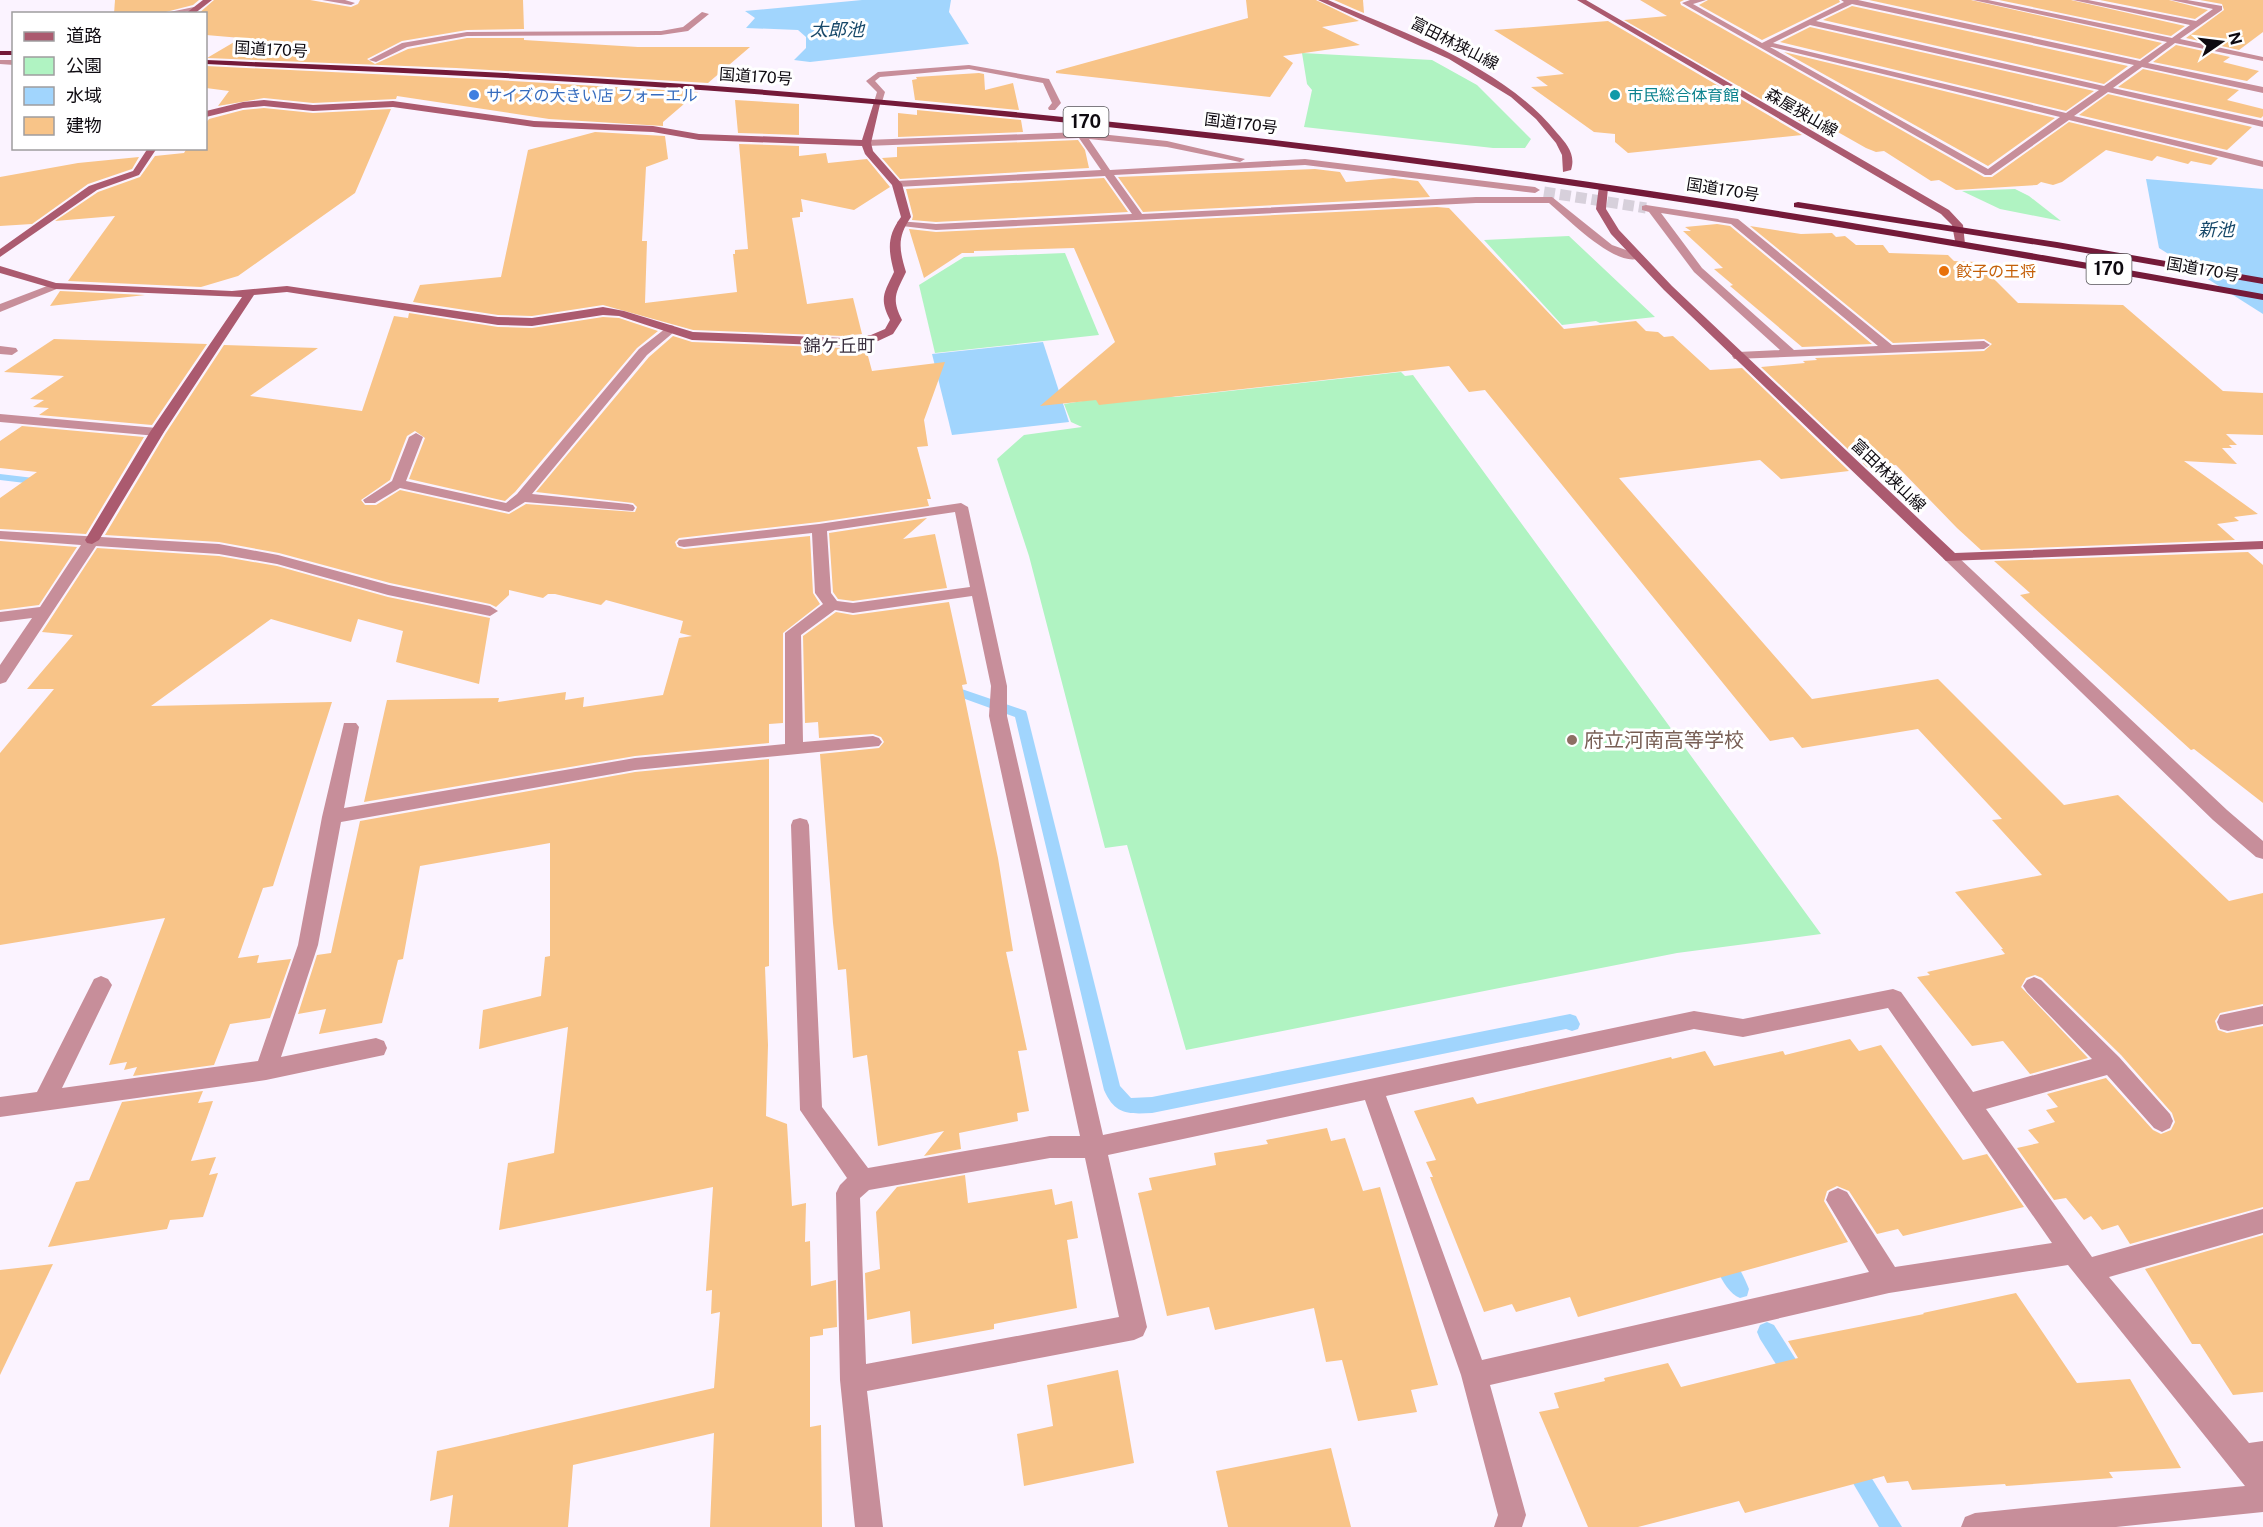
<svg xmlns="http://www.w3.org/2000/svg" width="2263" height="1527" viewBox="0 0 2263 1527" font-family="'Public Sans','Noto Sans JP',sans-serif">
<rect width="100%" height="100%" fill="#fbf3ff"/>
<g fill="#b0f3c2">
<path d="M1302,53L1432,60L1477,85L1531,139L1525,148H1493L1304,127L1312,90L1307,84Z"/>
<path d="M2015,189L2029,196L2061,221L2000,209L1962,191Z"/>
<path d="M1569,236L1655,317L1600,323L1596,321L1562,325L1484,240Z"/>
<path d="M1065,253L1099,335L935,353L919,285L964,257Z"/>
<path d="M1401,372L1405,376L1413,375L1821,934L1677,953L1186,1050L1127,845L1105,848L1029,556L997,459L1024,435L1082,427L1071,422L1064,404L1138,392L1175,397Z"/>
</g>
<g fill="#a1d5fd">
<path d="M862,0H951L949,12L969,44L810,62L794,60L806,48V37L798,30L746,28L755,18L745,11Z"/>
<path d="M2146,179L2263,189V314L2159,248Z"/>
<path d="M1043,342L1069,422L952,435L932,354Z"/>
</g>
<g fill="none" stroke-linecap="round" stroke-linejoin="round">
<g fill="#a1d5fd" fill-rule="evenodd">
<path d="M0,474L42,479L47,482L42,485L0,480Z"/>
<path d="M947,684L1026,711L1027,714L1120,1086L1131,1098L1152,1097L1570,1014L1576,1016L1580,1024L1578,1029L1572,1031L1566,1029L1152,1113C1128,1114 1115,1115 1104,1090L1015,717L943,691L941,688Z"/>
<path d="M1722,1251C1735,1256 1744,1277 1749,1289L1747,1296L1740,1298C1727,1293 1718,1273 1713,1260L1715,1253Z"/>
<path d="M1767,1322L1774,1325L1802,1369L1805,1376L1802,1383L1795,1386L1788,1383L1760,1339L1757,1332L1760,1325Z"/>
<path d="M1854,1458L1861,1461L1902,1527H1879L1844,1468L1847,1461Z"/>
</g>
</g>
<g fill="#f8c488">
<path d="M115,0H199L193,5L158,14H114Z"/>
<path d="M214,0H310L351,7L358,4L360,0H523L524,29L467,30L402,41L367,59L375,64L408,49L467,38H524V40L638,47H750L708,83L456,68L207,58L241,38L206,35V14H198Z"/>
<path d="M1246,0H1316L1359,21L1322,27L1360,45L1283,56L1293,63L1270,97L1056,73V71L1248,18Z"/>
<path d="M1334,0H1363L1364,13L1359,11Z"/>
<path d="M1640,0H1684L1680,2L1681,5L1984,177H1992L2069,122L2218,158L2211,165L2191,161L2188,164L2157,156L2152,161L2106,150L2062,182L2053,185L2041,182L2037,185L1956,190L1939,180L1931,181L1884,151L1876,152L1866,148L1836,131L1820,133L1624,20L1667,16Z"/>
<path d="M1708,0H1839L1840,2L1762,40L1699,5Z"/>
<path d="M1869,0H1971L2162,43L2140,59Z"/>
<path d="M1999,0H2071L2185,26L2171,36Z"/>
<path d="M2100,0H2169L2208,10L2195,19Z"/>
<path d="M2200,0H2263V32L2239,50L2186,38L2224,10L2222,4Z"/>
<path d="M1852,6L2128,66L2104,84L1823,20Z"/>
<path d="M1608,21L1802,135L1628,153L1615,142V134L1594,132L1531,87L1548,86L1536,77L1564,74L1494,30Z"/>
<path d="M1810,27L2094,91L2066,111L1780,42Z"/>
<path d="M2176,45L2230,57L2223,62L2259,71L2247,81L2153,62Z"/>
<path d="M1784,52L2055,118L1988,166Z"/>
<path d="M206,66L497,80L698,92L663,122V126L549,119L397,96L396,99L313,103L264,98L218,106L229,91L206,88Z"/>
<path d="M2143,69L2239,90L2227,100L2263,109V116L2261,118L2118,87Z"/>
<path d="M979,73L984,74L985,90L1013,83L1019,110L915,100L912,80L917,79L916,77Z"/>
<path d="M2108,94L2252,127L2227,150L2079,115Z"/>
<path d="M735,100L799,104V135L738,133Z"/>
<path d="M264,108L313,113L391,109L355,193L238,276L201,287L68,281L115,216L55,221L98,192L140,177L155,156L184,153L187,148H206V123L209,119L243,110Z"/>
<path d="M917,110L1021,120L1023,132L898,137V113L917,115Z"/>
<path d="M595,132L665,136L668,159L646,167L642,241H647L645,303L737,292L733,254H735V250L748,249L739,144L799,146V156L826,153L828,163L867,159L890,187L854,210L801,199L803,212H800V217L792,218L807,304L853,298L862,334L843,336L693,330L603,305L532,316L498,315L413,302L420,285L501,277L528,150Z"/>
<path d="M1078,140L1085,150L1089,168L900,179L882,158L897,157V147Z"/>
<path d="M139,157L132,169L88,184L32,224L0,226V177L78,163Z"/>
<path d="M1315,169L1340,172L1346,182L1393,178L1418,181L1430,197L1143,212L1118,177Z"/>
<path d="M1104,178L1128,212L936,222L912,220L913,216L906,189Z"/>
<path d="M1437,207L1449,208L1564,329L1636,321L1646,331L1658,332L1664,337L1673,336L1710,370L1742,368L1849,471L1781,479L1760,460L1619,478L1812,699L1938,679L2064,805L2118,795L2229,901L2263,893V1004L2220,1013L2215,1021L2218,1030L2227,1033L2263,1026V1207L2130,1244L2118,1225L2102,1230L2091,1216L2084,1220L2066,1198L2054,1200L2017,1148L2039,1143L2028,1130L2055,1122L2046,1110L2058,1107L2047,1094L2106,1078L2153,1130L2161,1134L2171,1130L2175,1122L2172,1113L2121,1055L2042,978L2035,975L2026,978L2021,987L2088,1058L2030,1074L2003,1041L1972,1046L1917,977L1930,975L1927,972L2005,954L2001,949H2003L1955,892L2042,875L1992,820L2002,819L1918,729L1802,748L1793,737L1770,741L1485,390L1469,392L1449,366L1099,405L1096,400L1040,406L1115,342L1074,248L974,251V253H962L924,278L909,229L936,232Z"/>
<path d="M1717,224L1730,226L1872,344L1802,347L1730,286L1733,285L1714,269L1723,268L1683,231H1691L1685,227Z"/>
<path d="M1750,226L1801,234L1832,233L1836,237L1845,236L1856,245H1883L1889,253L1948,255L1954,261L1977,262L2018,303L2123,305L2223,391L2263,393V435L2226,434L2237,445H2229L2232,448H2222L2237,464L2184,461L2258,514L2234,517L2239,521L2217,524L2235,540L1981,550L1957,528L1896,465L1868,468L1761,367L1805,363L1803,361L1817,360L1815,358L1984,351L1992,344L1984,339L1893,343Z"/>
<path d="M60,291L145,295L50,306Z"/>
<path d="M409,313L498,327L532,328L603,317L619,318L658,331L637,348L515,492L505,501L409,479L425,438L415,431L407,436L390,480L361,500L365,505H376L400,490L509,514L526,504L635,512L637,507L633,503L536,492L649,357L673,336L692,342L843,348L865,345L872,371L945,362L924,420L928,446L917,447L931,499H927L929,506L819,522L679,538L675,542L677,547L684,549L810,536L813,593L820,604L783,633V723L769,724V743L635,756L364,802L387,700L499,698L498,702L566,692L565,700L584,697L583,707L663,695L679,638L692,636L680,633L683,621L606,600L601,605L555,594H548L543,598L509,590V595L496,607L490,604L390,583L279,553L219,542L105,535L166,433L224,345L318,348L250,396L362,411L394,316L408,318Z"/>
<path d="M54,339L207,344L152,425L39,415L49,408L33,407L44,400L30,399L64,376L4,372Z"/>
<path d="M22,426L144,437L86,534L0,529V498L37,472L0,468V441Z"/>
<path d="M927,518L903,539L935,534L947,588L853,601L838,599L833,592L829,533Z"/>
<path d="M0,541L77,547L39,605L0,610Z"/>
<path d="M97,548L219,556L277,566L388,597L490,618L479,684L396,662L403,631L358,619L351,642L271,619L151,706L332,702L273,886L263,888L238,958L259,955L257,963L291,959L270,1018L230,1024L214,1065L133,1076L137,1067L124,1070L127,1062L109,1065L165,918L0,945V753L54,689H27L73,635L42,632Z"/>
<path d="M2248,552L2263,565V803L2194,749L2191,750L2020,595L2030,593L1994,561Z"/>
<path d="M949,602L967,684L962,685L998,858L1013,951L1006,952L1027,1050L1018,1051L1029,1111L1017,1113L1018,1121L959,1133L961,1149L924,1156L944,1131L878,1146L867,1055L853,1058L846,969L838,970L833,923L820,754L879,748L884,742L881,737L873,734L819,738L818,722L805,723L803,636L836,612L853,615Z"/>
<path d="M769,759V966L765,967L768,1045L766,1116L787,1124L792,1206L806,1203L805,1242L810,1241L811,1286L836,1280L837,1327L823,1329V1335L810,1337V1427L821,1425L822,1527H710L714,1433L573,1465L568,1527H449L453,1495L430,1501L437,1451L714,1388L720,1312L711,1314L712,1290L706,1291L713,1187L499,1230L508,1163L554,1153L568,1027L479,1049L483,1010L541,996L545,957L550,956V843L420,866L403,959L398,960L382,1023L319,1034L326,1009L298,1014L317,955L331,953L360,821L635,772Z"/>
<path d="M1850,1039L1859,1051L1881,1045L1963,1160L1987,1154L2024,1207L1903,1236L1898,1229L1877,1234L1849,1191L1837,1186L1827,1191L1824,1201L1848,1242L1578,1317L1570,1297L1516,1312L1512,1304L1484,1312L1430,1177H1433L1426,1162L1436,1160L1414,1111L1473,1097L1477,1104L1671,1057L1672,1059L1705,1051L1714,1066L1783,1051L1785,1055Z"/>
<path d="M203,1091L198,1103L213,1101L191,1161L216,1157L209,1175L218,1173L203,1217L170,1220L167,1229L48,1247L76,1182L89,1180L122,1102Z"/>
<path d="M1327,1128L1331,1141L1345,1138L1363,1191L1380,1187L1438,1385L1411,1390L1417,1412L1358,1421L1342,1360L1326,1362L1314,1308L1215,1330L1209,1307L1167,1316L1138,1193L1152,1190L1149,1178L1216,1165L1214,1153L1268,1144L1266,1140Z"/>
<path d="M965,1175L968,1203L1052,1189L1055,1205L1072,1201L1078,1238L1067,1240L1077,1308L994,1324V1329L912,1344L910,1311L867,1320L865,1273L880,1269L876,1212L897,1187Z"/>
<path d="M2263,1235V1392L2233,1395L2200,1344H2192L2145,1269Z"/>
<path d="M53,1264L0,1375V1270Z"/>
<path d="M2016,1293L2077,1383L2130,1379L2181,1468L2109,1472L2113,1478L2006,1486L2005,1484L1912,1490L1908,1481L1887,1483L1884,1476L1745,1513L1739,1501L1638,1527H1588L1539,1412L1559,1408L1554,1393L1605,1381L1604,1378L1668,1363L1681,1387L1798,1358L1788,1341L1924,1314L1923,1313Z"/>
<path d="M1118,1370L1134,1463L1024,1486L1017,1434L1053,1426L1047,1385Z"/>
<path d="M1331,1448L1351,1527H1228L1216,1471Z"/>
</g>
<g fill="none" stroke-linecap="round" stroke-linejoin="round">
<path stroke="#d7d0db" stroke-width="11" stroke-dasharray="11 5" stroke-linecap="butt" d="M1544,192L1646,208"/>
<g fill="#c78e9a" fill-rule="evenodd">
<path d="M322,0H345L355,3L351,5Z"/>
<path d="M1690,0H1706L1693,4L1762,43L1844,2L1841,0H1858L2140,61L2167,42L1973,0H1988L2172,38L2190,25L2073,0H2088L2196,21L2213,9L2171,0H2187L2222,6V10L2180,39L2263,57V61L2175,43L2148,63L2263,87V93L2142,67L2113,88L2263,121V127L2108,92L2074,116L2263,161V167L2069,120L1991,175H1985L1682,3ZM1852,4L2134,65L2104,86L1816,21ZM1810,25L2099,90L2066,113L1773,43ZM1770,47H1772L2060,117L1988,169Z"/>
<path d="M194,7L198,9L197,11L160,14Z"/>
<path d="M702,12L709,14L688,31L661,35L467,36L407,47L376,62L369,60L402,43L467,32L661,31L683,27Z"/>
<path d="M0,60H14V65L0,64Z"/>
<path d="M969,65L1049,79L1061,103L1055,110H1049L1048,108L1052,103L1043,83L969,69L880,77L875,81L885,92L882,102L878,105L874,102L877,92L866,81L878,72Z"/>
<path d="M1081,132L1167,141L1245,159L1240,162L1167,147L1089,139L1110,170L1305,159L1535,187L1540,190L1535,193L1305,165L1114,175L1142,214L1476,197H1552L1612,245L1643,256C1621,274 1566,217 1549,203H1476L936,230L902,226L897,223L898,221L936,224L1132,214L1105,176L897,187L892,184L897,181L1101,170L1079,138L866,146L861,143L866,140Z"/>
<path d="M1646,205L1738,219L1892,345L1984,341L1990,345L1984,349L1734,359L1732,356L1738,352L1780,350L1694,272L1649,212L1642,210V206ZM1661,213L1731,224L1878,346L1794,350L1702,268Z"/>
<path d="M55,283L59,284V288L0,312V304Z"/>
<path d="M670,325L674,326V332L647,355L532,494L628,504L633,505L635,508L633,511L525,502L509,512L400,488L375,503H365L363,500L392,481L409,437L416,433L423,437L406,481L506,503L517,494L639,349Z"/>
<path d="M0,346L16,348L18,351L12,355L0,354Z"/>
<path d="M0,414L157,428L164,432L157,436L0,422Z"/>
<path d="M961,503L968,507L1007,686V716L1103,1135L1694,1011L1743,1019L1893,989L1901,992L1973,1092L2092,1059L2027,992L2023,986L2027,980L2034,977L2041,980L2119,1057L2170,1114L2173,1121L2170,1128L2162,1132L2154,1128L2107,1075L1986,1109L2092,1257L2263,1209V1233L2109,1277L2249,1443L2263,1441V1512L2116,1527H1961L1965,1517L1975,1513L2245,1486L2068,1265L1889,1293L1490,1385L1526,1515L1522,1527H1494L1498,1515L1461,1375L1365,1100L1108,1155L1147,1327L1143,1336L1134,1340L867,1391L883,1527H855L840,1380L836,1193L840,1185L847,1178L800,1110L791,825L793,820L800,818L807,820L809,825L822,1107L868,1168L1050,1136H1080L989,716L991,686L972,596L853,613L835,610L801,635L803,742L873,736L879,738L882,742L879,746L635,770L341,822L318,945L281,1057L376,1038L384,1041L387,1048L384,1055L266,1080L0,1117V1097L37,1092L94,979L101,976L108,979L112,985L62,1088L258,1061L298,945L322,817L344,723H356L359,727L344,808L635,758L785,744V633L823,604L815,593L812,533L684,547L679,546L677,543L679,540L819,524ZM955,512L970,587L853,603L837,601L831,593L827,531ZM1888,1008L2052,1243L1895,1267L1847,1192L1838,1188L1829,1192L1826,1200L1869,1272L1482,1360L1386,1096L1694,1029L1743,1037ZM1050,1158H1085L1119,1317L866,1364L860,1198L869,1190Z"/>
<path d="M0,531L219,544L278,555L389,585L490,606L498,611L490,616L388,595L277,564L219,554L96,546L6,682L0,684V665L32,618L0,622V612L40,607L81,545L0,539Z"/>
<path d="M1951,553L1956,555L2227,810L2263,841V859L2256,857L2213,820L1946,561L1943,558Z"/>
<path d="M2263,1006V1024L2228,1031L2220,1029L2217,1022L2220,1015Z"/>
</g>
<g fill="#ab5a6f" fill-rule="evenodd">
<path d="M203,0H212L194,14H185Z"/>
<path d="M1318,0H1328C1408,35 1500,64 1557,133C1567,144 1576,155 1571,170L1563,172L1562,155L1556,143L1536,119L1511,97L1449,59Z"/>
<path d="M1577,0H1586L1949,210L1963,225L1965,244L1964,246H1956L1952,225L1941,214Z"/>
<path d="M264,100L313,105L393,101L534,121L653,126L699,134L862,140L874,102L881,100L871,143L873,151L902,184L911,217C897,237 899,249 906,272C896,293 891,298 902,320L893,334L878,341L843,346L692,340L619,316L603,315L532,326L498,325L287,292L254,295L164,432L99,540L92,544L87,543L85,540L150,432L242,297L55,289L0,273V266L56,283L232,291L287,286L498,317L532,318L603,307L624,311L693,332L843,338L871,335L885,329L890,320C879,298 884,293 894,272C888,249 887,236 901,217L892,185L865,154L862,146L699,140L653,132L534,127L393,107L313,111L264,106L243,108L206,117V111L243,102Z"/>
<path d="M148,148H157L139,175L97,190L0,257V249L89,186L133,171Z"/>
<path d="M1599,186L1608,188L1606,209L1619,230L1672,286L1955,553L2263,541V549L1946,561L1664,290L1611,234L1596,209Z"/>
</g>
<g fill="#741a39" fill-rule="evenodd">
<rect x="0" y="51" width="14" height="4"/>
<path d="M206,60C317,65 428,68 539,75C747,86 954,105 1161,127C1531,167 1897,228 2263,294V300C1897,235 1531,173 1162,133C955,110 747,91 539,80C428,73 317,70 206,64Z"/>
<path d="M1798,202L2057,242L2263,278V284L2057,248L1794,207V203Z"/>
</g>
</g>
<circle fill="#3f7fe0" stroke="#fff" stroke-width="2" cx="474" cy="95" r="6"/>
<circle fill="#0f9aa8" stroke="#fff" stroke-width="2" cx="1615" cy="95" r="6"/>
<circle fill="#e8710a" stroke="#fff" stroke-width="2" cx="1944" cy="271" r="6"/>
<circle fill="#8d6e63" stroke="#fff" stroke-width="2" cx="1572" cy="740" r="6"/>
<g text-anchor="middle" stroke-width="6" stroke-linejoin="round" paint-order="stroke">
<g font-size="16" fill="#0e0a10" stroke="#fff">
<text transform="translate(1455 43) rotate(27)" y="6">富田林狭山線</text>
<text transform="translate(271 49) rotate(3)" y="6">国道170号</text>
<text transform="translate(756 76) rotate(4)" y="6">国道170号</text>
<text transform="translate(1802 112) rotate(30)" y="6">森屋狭山線</text>
<text transform="translate(1241 123) rotate(7)" y="6">国道170号</text>
<text transform="translate(1723 189) rotate(9)" y="6">国道170号</text>
<text transform="translate(2203 269) rotate(10)" y="6">国道170号</text>
<text transform="translate(1889 475) rotate(44)" y="6">富田林狭山線</text>
</g>
<g font-size="16" fill="#366cbe" stroke="#fff" text-anchor="start">
<text x="486" y="101">サイズの大きい店 フォーエル</text>
</g>
<g font-size="16" fill="#0d838f" stroke="#fff" text-anchor="start">
<text x="1627" y="101">市民総合体育館</text>
</g>
<g font-size="16" fill="#c56008" stroke="#fff" text-anchor="start">
<text x="1956" y="277">餃子の王将</text>
</g>
<g font-size="18" font-style="italic" fill="#174869" stroke="#fff">
<text x="837" y="36">太郎池</text>
<text x="2216" y="236">新池</text>
</g>
<g fill="#fff" stroke="#565458" stroke-width="1.5">
<rect x="1063.5" y="107" width="45" height="30" rx="4.5"/>
<rect x="2086.5" y="254" width="45" height="30" rx="4.5"/>
</g>
<g font-size="18" font-weight="bold" fill="#0e0a10">
<text x="1086" y="128">170</text>
<text x="2109" y="275">170</text>
</g>
<g font-size="18" fill="#3b303f" stroke="#fff">
<text x="839" y="352">錦ケ丘町</text>
</g>
<g font-size="20" fill="#785e54" stroke="#fff" text-anchor="start">
<text x="1584" y="747">府立河南高等学校</text>
</g>
</g>
<rect x="12" y="12" width="195" height="138" fill="#ffffff" stroke="#9f9d9f" stroke-width="1.5"/>
<rect x="24" y="32" width="30" height="9" fill="#ab5a6f" stroke="#9f9d9f" stroke-width="1.5"/>
<text x="66" y="42" font-size="18" fill="#0e0a10">道路</text>
<rect x="24" y="57" width="30" height="18" fill="#b0f3c2" stroke="#9f9d9f" stroke-width="1.5"/>
<text x="66" y="72" font-size="18" fill="#0e0a10">公園</text>
<rect x="24" y="87" width="30" height="18" fill="#a1d5fd" stroke="#9f9d9f" stroke-width="1.5"/>
<text x="66" y="102" font-size="18" fill="#0e0a10">水域</text>
<rect x="24" y="117" width="30" height="18" fill="#f8c488" stroke="#9f9d9f" stroke-width="1.5"/>
<text x="66" y="132" font-size="18" fill="#0e0a10">建物</text>
<g transform="translate(2221 42) rotate(76)" stroke="#ffffff" stroke-width="4.5" paint-order="stroke">
<path d="M0-4.5L10 22L0 15L-10 22Z" fill="#0e0a10"/>
<text y="-9" font-size="16" font-weight="bold" text-anchor="middle" fill="#0e0a10">N</text>
</g>
</svg>
